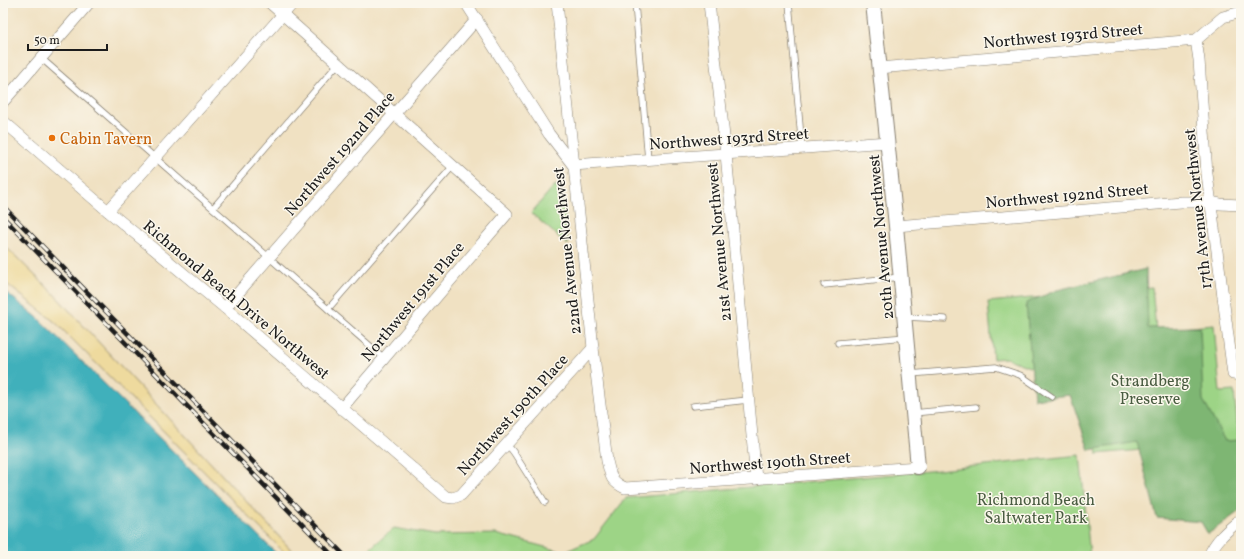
<svg xmlns="http://www.w3.org/2000/svg" width="1244" height="559" viewBox="0 0 1244 559" font-family="Vollkorn,serif">
<rect width="100%" height="100%" fill="#fbf7ec"/>
<filter id="ink" filterUnits="userSpaceOnUse"><feTurbulence type="fractalNoise" baseFrequency=".025" numOctaves="2"/><feDisplacementMap in="SourceGraphic" scale="8" xChannelSelector="R" yChannelSelector="G"/><feConvolveMatrix kernelMatrix="1 2 1 2 8 2 1 2 1" color-interpolation-filters="sRGB"/></filter>
<filter id="wash" filterUnits="userSpaceOnUse"><feTurbulence type="fractalNoise" baseFrequency=".012" numOctaves="4" result="noise"/><feDisplacementMap in="SourceGraphic" scale="16" xChannelSelector="R" yChannelSelector="G"/><feGaussianBlur stdDeviation="0.9" result="paint"/><feColorMatrix in="noise" values="0 0 0 0 0 0 0 0 0 0 0 0 0 0 0 0 0 1.4 0 .05"/><feComposite in="paint" operator="in"/></filter>
<g filter="url(#wash)">
<rect width="100%" height="100%" fill="#f0e1c2"/>
<g fill="#9dd486" stroke="#5c7851">
<path d="M562,185L568,245L531,213L554,186Z"/>
<path d="M1152,287L1156,330L1214,325L1220,392L1234,391L1239,441L1097,454L1091,391L1006,358L993,359L988,302Z"/>
<path d="M1080,455L1090,556H370L366,552L394,528L435,535L496,534L564,552L594,539L626,498L929,471Z"/>
</g>
<path fill="#7eb673" stroke="#4d6948" d="M1146,269L1148,328L1200,327L1203,400L1225,441L1241,440V510L1208,534L1201,522L1157,518L1137,442L1089,450L1070,395L1034,399L1026,303L1057,290Z"/>
<path fill="#eeda9e" stroke="#857b5d" d="M3,244L53,293L297,556H288L56,323L3,281Z"/>
<path fill="#40b0bb" stroke="#2e666c" d="M3,290L37,317L279,556H3Z"/>
</g>
<g filter="url(#ink)">
<g fill="none" stroke-linecap="round" stroke-linejoin="round">
<defs>
<g id="service">
<path d="M635,3L648,160"/>
<path d="M789,3L802,149"/>
<path d="M41,58L384,358"/>
<path d="M213,208L338,64"/>
<path d="M824,285L901,277"/>
<path d="M328,309L453,166"/>
<path d="M905,317L945,319"/>
<path d="M838,343L906,337"/>
<path d="M910,374L996,367L1020,375L1052,397"/>
<path d="M693,406L748,400"/>
<path d="M913,413L976,407"/>
<path d="M506,445L511,449L514,453L545,502"/>
</g>
<g id="minor">
<path d="M270,3L507,214L341,409"/>
<path d="M466,3L549,134L573,165L888,142"/>
<path d="M557,3L593,348L607,461C611,476 610,481 625,488L918,467"/>
<path d="M709,3L726,154L756,479"/>
<path d="M1196,40L1199,60L1207,174L1233,374L1241,375"/>
<path d="M879,68L1196,40L1223,17L1241,12"/>
<path d="M3,102L89,3"/>
<path d="M3,121L108,211L225,308L446,497L453,498L461,495L593,348"/>
<path d="M108,211L293,3"/>
<path d="M896,226L1181,202H1210L1220,204L1241,205"/>
<path d="M225,308L477,19"/>
<path d="M1209,556C1215,540 1229,529 1241,519"/>
</g>
<path id="tertiary" d="M873,3L896,226L918,467"/>
</defs>
<use href="#service" stroke="#867e6f" stroke-width="7"/>
<use href="#minor" stroke="#867e6f" stroke-width="12"/>
<use href="#tertiary" stroke="#867e6f" stroke-width="16"/>
<use href="#service" stroke="#fff" stroke-width="5.5"/>
<use href="#minor" stroke="#fff" stroke-width="11"/>
<use href="#tertiary" stroke="#fff" stroke-width="14"/>
<defs>
<g id="rail">
<path d="M3,206L345,556"/>
<path d="M3,217L333,556"/>
</g>
</defs>
<use href="#rail" stroke="#1c1c1c" stroke-width="4.5"/>
<use href="#rail" stroke="#fbf7ec" stroke-width="3" stroke-dasharray="9" stroke-linecap="butt"/>
</g>
</g>
<circle fill="#e8710a" stroke="#fbf7ec" stroke-width="1.5" cx="52" cy="138" r="4"/>
<g text-anchor="middle" stroke-width="3" stroke-linejoin="round" paint-order="stroke">
<g font-size="16" fill="#1c1c1c" stroke="#fbf7ec">
<text transform="translate(1063 35) rotate(-5)" y="6">Northwest 193rd Street</text>
<text transform="translate(729 138) rotate(-4)" y="6">Northwest 193rd Street</text>
<text transform="translate(339 153) rotate(-49)" y="6">Northwest 192nd Place</text>
<text transform="translate(1067 195) rotate(-5)" y="6">Northwest 192nd Street</text>
<text transform="translate(1197 209) rotate(-96)" y="6">17th Avenue Northwest</text>
<text transform="translate(880 237) rotate(-95)" y="6">20th Avenue Northwest</text>
<text transform="translate(718 242) rotate(-95)" y="6">21st Avenue Northwest</text>
<text transform="translate(566 251) rotate(-96)" y="6">22nd Avenue Northwest</text>
<text transform="translate(237 299) rotate(40)" y="6">Richmond Beach Drive Northwest</text>
<text transform="translate(412 301) rotate(-50)" y="6">Northwest 191st Place</text>
<text transform="translate(512 414) rotate(-48)" y="6">Northwest 190th Place</text>
<text transform="translate(770 462) rotate(-4)" y="6">Northwest 190th Street</text>
</g>
<g font-size="16" fill="#c56008" stroke="#fbf7ec" text-anchor="start">
<text x="60" y="144">Cabin Tavern</text>
</g>
<g font-size="16" fill="#495c41" stroke="#fbf7ec">
<text x="1150" y="386">Strandberg<tspan x="1150" dy="18">Preserve</tspan></text>
<text x="1036" y="505">Richmond Beach<tspan x="1036" dy="18">Saltwater Park</tspan></text>
</g>
</g>
<rect width="1244" height="559" fill="none" stroke="#fbf7ec" stroke-width="16"/>
<path d="M28 44v6h79v-6" fill="none" stroke="#1c1c1c" stroke-width="2"/>
<text x="34" y="44" font-size="12" fill="#1c1c1c" stroke="#fbf7ec" stroke-width="3" paint-order="stroke">50 m</text>
</svg>
